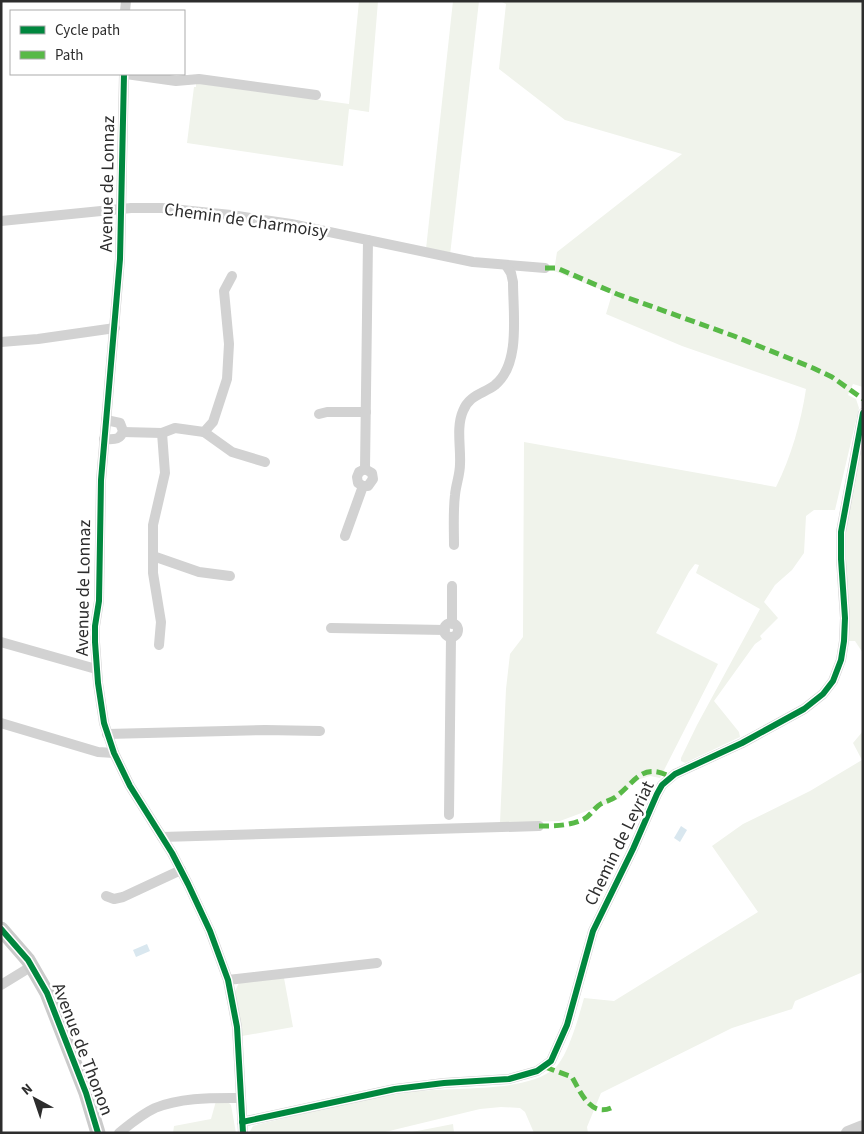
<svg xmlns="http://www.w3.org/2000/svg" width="864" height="1134" viewBox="0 0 864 1134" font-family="'Source Sans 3',sans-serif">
<rect width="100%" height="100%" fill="#fff"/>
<g fill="#f0f3eb">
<path d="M359,1H378L369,112L349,109L343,166L187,143L194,87H196V83L349,104Z"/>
<path d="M453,1H479L450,255L426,249Z"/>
<path d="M500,1H863V387L853,384L848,395L856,399L859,408L835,510H814L806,516L804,553L792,570L775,585L764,602L778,618L760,636L762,639L755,644L714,701L739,732L740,737L685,763L681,761V758L697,725L760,609L696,573L699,565L695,564L689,572L656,633L718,664L660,778L650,776L640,779L630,786L619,799L560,821L500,823L506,689L510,654L523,637L524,442L776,487C791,457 801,422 806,389L682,346L606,314L612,294L554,271L557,252L682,154L565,120L499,69L506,4Z"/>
<path d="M863,439V653L855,641H844V552L847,522Z"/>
<path d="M863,731V972L795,1001L792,1009L732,1028L601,1093L587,1127L588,1133H534L525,1112L520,1108L501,1107L480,1109L381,1133H249L253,1126L259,1124C309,1113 360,1099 411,1092C451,1086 525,1094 555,1068C568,1056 579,1016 584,998L614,1001L758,912L712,846L743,824L810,791L862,760L853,743Z"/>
<path d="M284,978L293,1027L242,1036L235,991L239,983Z"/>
<path d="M216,1101L228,1102L231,1105L236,1133H173L174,1126L211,1119Z"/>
<path d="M453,1124L454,1133H407Z"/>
</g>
<g fill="#d9e7ef">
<path d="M681,826L687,830L680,842L674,838Z"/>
<path d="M147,944L150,951L136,957L133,950Z"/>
</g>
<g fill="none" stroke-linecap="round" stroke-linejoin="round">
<g stroke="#d2d2d2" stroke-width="10">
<path d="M125,11L126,1"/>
<path d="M124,74L120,259L101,480L99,601L95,626V642L98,683L104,723L114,753L130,786L172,853L188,884L210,931L228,980L237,1027L243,1133"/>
<path d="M126,74L176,81L199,79L316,95"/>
<path d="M1,221L131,208H162L231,215L291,224L473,262L545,268"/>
<path d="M1,342L38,339L115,328"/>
<path d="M319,414L327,412H366"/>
<path d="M123,432L162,433L175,428L204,432L213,422L227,379L229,344L224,291L232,276"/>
<path d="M204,432L232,452L265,462"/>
<path d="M104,439C113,439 120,441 123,431L120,423L106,420"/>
<path d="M365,469L368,240"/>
<path d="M363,486H368L373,479L372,473L365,469"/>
<path d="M363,486L358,483L357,477L359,472L365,469"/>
<path d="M345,536L363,486"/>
<path d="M454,545C454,528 453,511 455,495C456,484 460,475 460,464C461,448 456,427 463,411C469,395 483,394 495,385C521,364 513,313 513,282L511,273L506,265"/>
<path d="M153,556L199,572L230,576"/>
<circle cx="451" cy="630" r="7"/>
<path d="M452,624V586"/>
<path d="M331,628L445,630"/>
<path d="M1,642L96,669"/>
<path d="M159,645L161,622L153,573V525L165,473L162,433"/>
<path d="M1,723L98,752L114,753"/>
<path d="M107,734L265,730L320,731"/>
<path d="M449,815L451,637"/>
<path d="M162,837L539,826"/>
<path d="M106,896L114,899L123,897L181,870"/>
<path d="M228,980L377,963"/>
<path d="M1,985L32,966"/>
<path d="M242,1122L395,1089L444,1083L509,1079L537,1071L551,1061L567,1025L593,931L633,849L657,794L662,785L675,774L742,743L804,709L823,694L833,681L841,660L844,641L845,618L841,559V532L863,413"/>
<path d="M119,1133C130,1124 142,1114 155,1108C181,1097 213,1098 241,1098"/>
</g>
<path stroke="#d2d2d2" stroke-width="14" d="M848,1133L863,1127"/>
<path stroke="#cbcbcb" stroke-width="15" d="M1,929L28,960L47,993L86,1093L98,1133"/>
<g stroke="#58b947" stroke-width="5" stroke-dasharray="10 5" stroke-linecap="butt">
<path d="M545,268H557L617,294L734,336L813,368L832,377L863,399"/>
<path d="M539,826C554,826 570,826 584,819C590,816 593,810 598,806C604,801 612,801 618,795C636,781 642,762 671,777"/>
<path d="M545,1067L572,1077C580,1091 590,1117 611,1108"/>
</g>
<defs>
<g id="cycleway">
<path d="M124,74L120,259L101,480L99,601L95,626V642L98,683L104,723L114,753L130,786L172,853L188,884L210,931L228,980L237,1027L243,1133"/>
<path d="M1,929L28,960L47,993L86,1093L98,1133"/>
<path d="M242,1122L395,1089L444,1083L509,1079L537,1071L551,1061L567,1025L593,931L633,849L657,794L662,785L675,774L742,743L804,709L823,694L833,681L841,660L844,641L845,618L841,559V532L863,413"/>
</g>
</defs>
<use href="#cycleway" stroke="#fff" stroke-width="9"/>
<use href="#cycleway" stroke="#00873e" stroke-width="6"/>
</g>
<g text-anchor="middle" stroke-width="5" stroke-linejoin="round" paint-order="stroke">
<g font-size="18" fill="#2d2d2d" stroke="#fff">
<text transform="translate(107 184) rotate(-89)" y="6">Avenue de Lonnaz</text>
<text transform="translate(246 220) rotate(8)" y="6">Chemin de Charmoisy</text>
<text transform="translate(83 588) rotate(-89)" y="6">Avenue de Lonnaz</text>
<text transform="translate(619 843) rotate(-64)" y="6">Chemin de Leyriat</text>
<text transform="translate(83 1049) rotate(69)" y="6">Avenue de Thonon</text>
</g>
</g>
<rect width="864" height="1134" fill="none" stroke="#2d2d2d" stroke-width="5"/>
<rect x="10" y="10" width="175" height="65" fill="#ffffff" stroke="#ababab"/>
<rect x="20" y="26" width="25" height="8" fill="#00873e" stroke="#ababab"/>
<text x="55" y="35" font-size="15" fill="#2d2d2d">Cycle path</text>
<rect x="20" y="51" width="25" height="8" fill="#58b947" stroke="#ababab"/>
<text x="55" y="60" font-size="15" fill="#2d2d2d">Path</text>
<g transform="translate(35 1099) rotate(320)" stroke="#ffffff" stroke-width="4" paint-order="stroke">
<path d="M0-4L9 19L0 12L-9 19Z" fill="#2d2d2d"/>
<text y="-8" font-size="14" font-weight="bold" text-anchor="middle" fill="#2d2d2d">N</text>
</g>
</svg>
